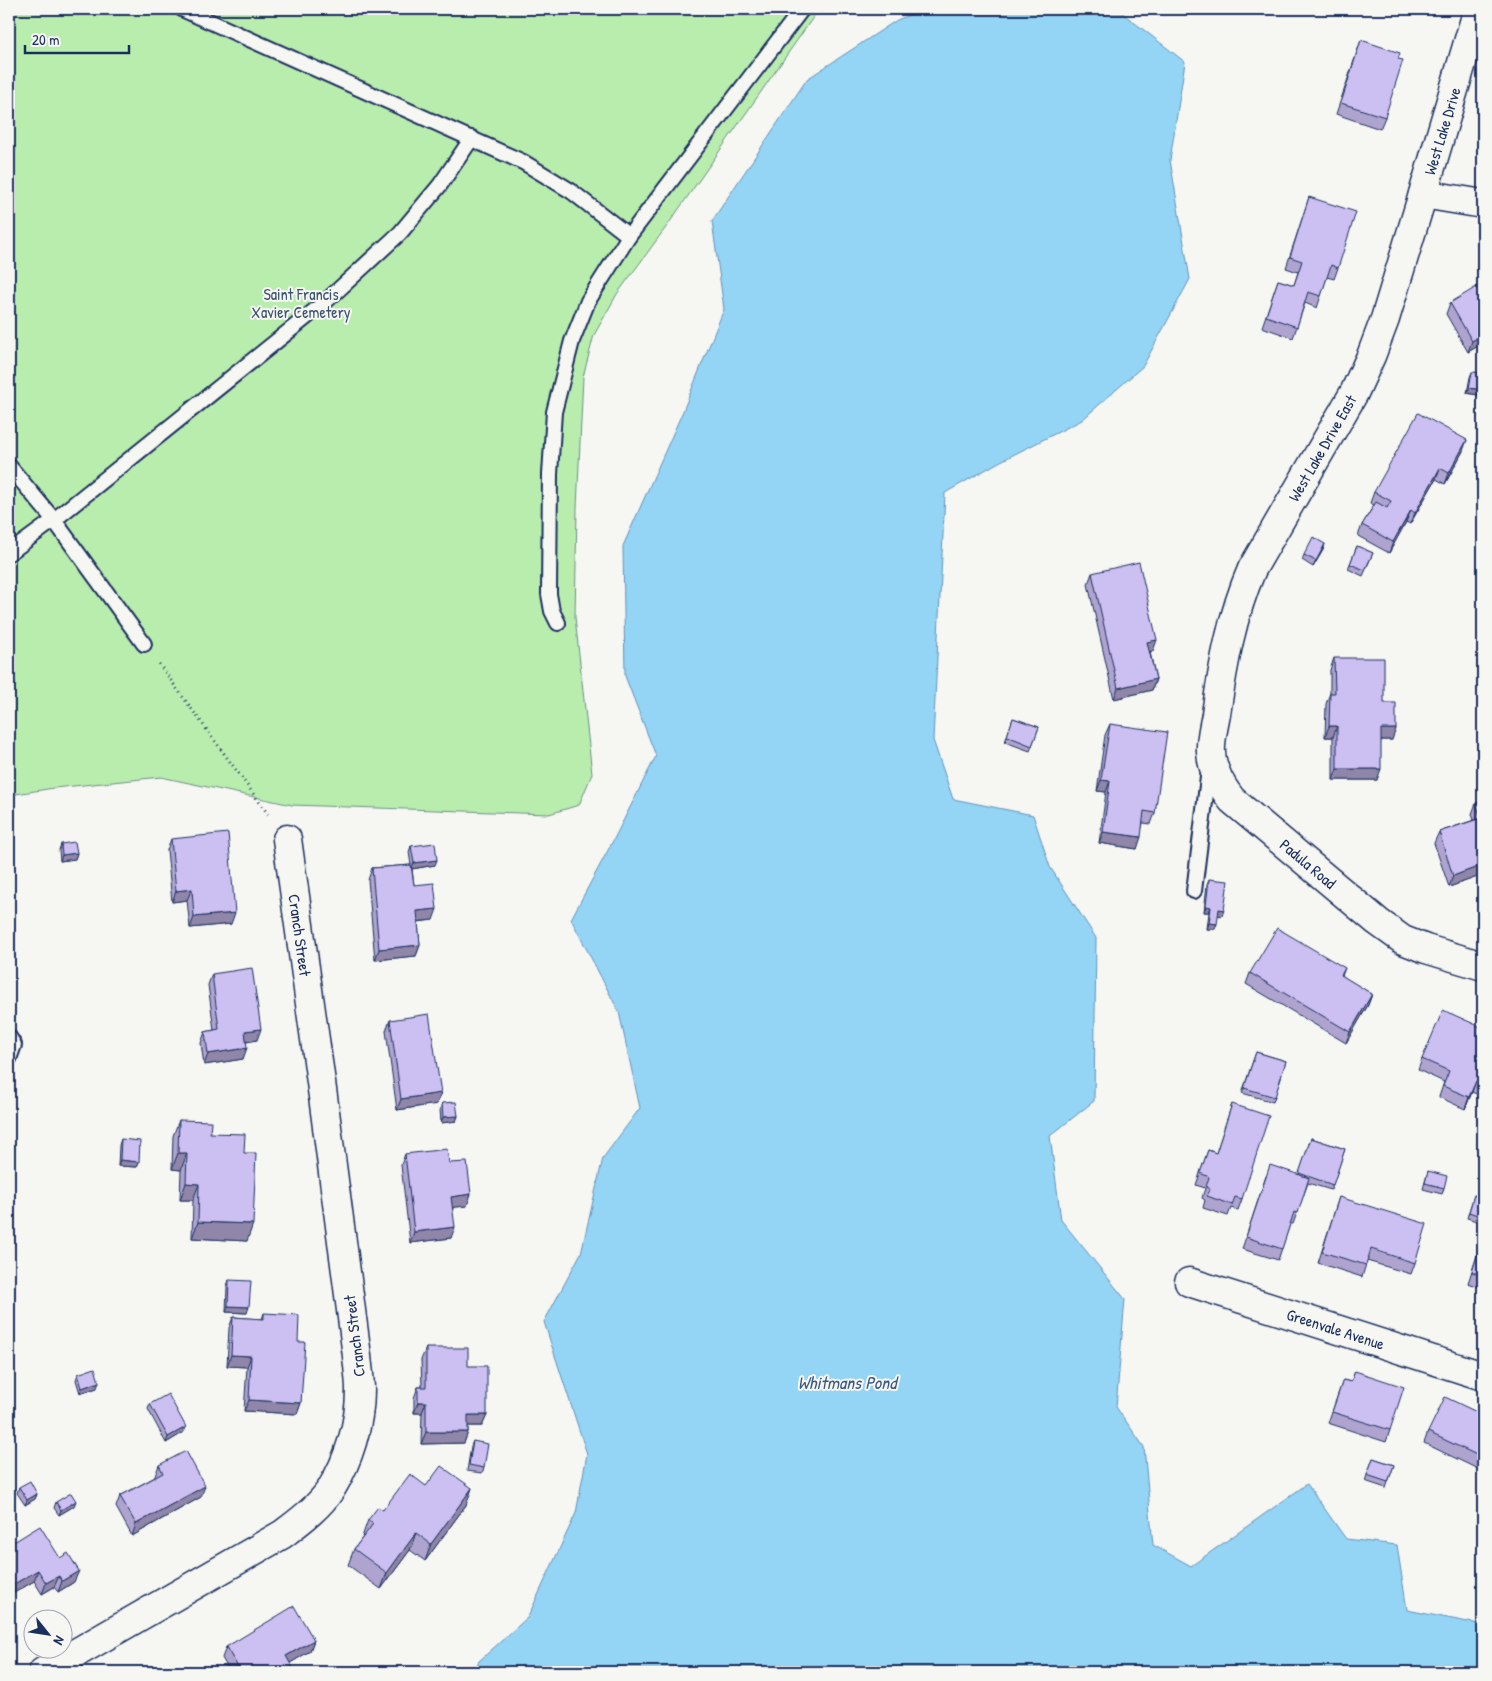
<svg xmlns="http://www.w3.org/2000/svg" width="1492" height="1681" viewBox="0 0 1492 1681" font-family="'Patrick Hand',sans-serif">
<rect width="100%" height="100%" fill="#f6f6f2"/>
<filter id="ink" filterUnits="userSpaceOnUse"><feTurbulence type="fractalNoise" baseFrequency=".02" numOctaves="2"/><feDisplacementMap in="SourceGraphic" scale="10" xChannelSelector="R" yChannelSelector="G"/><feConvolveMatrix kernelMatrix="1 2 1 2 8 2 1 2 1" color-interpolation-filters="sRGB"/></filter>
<g filter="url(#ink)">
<path fill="#b9edae" stroke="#6a8e86" d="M9,9H819L667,226L617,294L594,335L583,377L577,508L575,617L592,774L579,805L549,814L292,805L161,777L54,788L9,795Z"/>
<path fill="#94d4f5" stroke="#6492b9" d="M924,9H1117L1185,62L1170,160L1190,279L1143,366L1082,420L999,462L945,493L933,740L953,799L1033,815L1050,867L1096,938L1094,1101L1050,1136L1061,1220L1125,1299L1116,1407L1144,1447L1153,1545L1191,1566L1307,1484L1346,1539L1397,1545L1407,1610L1483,1625V1672H477L478,1662L528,1617L576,1513L587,1454L544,1322L581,1253L603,1158L640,1108L619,1012L571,919L614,839L656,756L625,676L623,546L683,411L724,309L712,221L807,79L897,20Z"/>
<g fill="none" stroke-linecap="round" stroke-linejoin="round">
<defs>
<g id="lane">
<path d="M182,9L523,162L571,191L629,236L802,9"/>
<path d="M9,466L54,520L324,303L400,233L440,185L472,138"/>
<path d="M9,553L54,520L144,644"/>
<path d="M558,623L552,611L549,594L550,474L554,412L572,341L588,301L629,236"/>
<path d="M1194,891L1209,769"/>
<path d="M9,1037L14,1045L9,1059"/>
</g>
<g id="street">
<path d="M1478,9L1423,194L1483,204"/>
<path id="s1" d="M1423,194L1385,319L1371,356L1354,393L1252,569C1232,615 1223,665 1216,714C1214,726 1210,740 1211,752C1212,771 1221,786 1232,800L1378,922L1403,940L1426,949L1483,966"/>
<path id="s2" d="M1189,1282L1483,1376"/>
<path d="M43,1672L283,1534C300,1521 319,1507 331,1489C349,1460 360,1424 360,1390C360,1379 358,1367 357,1356L324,1104L287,839"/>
</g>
</defs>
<use href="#lane" stroke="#1b2f5e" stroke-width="18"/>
<use href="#street" stroke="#1b2f5e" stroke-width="31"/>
<path stroke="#1b2f5e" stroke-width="3" stroke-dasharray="1 4" stroke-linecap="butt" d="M159,664L268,814"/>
<use href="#lane" stroke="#f6f6f2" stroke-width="14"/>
<use href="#street" stroke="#f6f6f2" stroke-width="28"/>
</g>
<g fill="#afa4cf" stroke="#1b2f5e">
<path d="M1361,40L1398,59L1385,117L1380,129L1336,114Z"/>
<path d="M1309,197L1338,268L1334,279L1327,277L1317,308L1305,303L1293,338L1262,327L1278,280L1294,285L1298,272L1286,268Z"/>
<path d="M1450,303L1483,343L1468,352L1446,314Z"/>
<path d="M1472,372L1483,373V396L1467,393L1470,377Z"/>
<path d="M1463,451L1445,484L1436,479L1410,524L1406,522L1389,553L1358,536L1362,525L1374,505L1370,503L1374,492Z"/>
<path d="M1325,544L1323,550L1313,567L1302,560L1304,555Z"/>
<path d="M1357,546L1373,553L1363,576L1348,569Z"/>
<path d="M1092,573L1153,651L1150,652L1156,679L1152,690L1114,699L1088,584Z"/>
<path d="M1334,658L1384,703L1392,740H1381L1377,780H1333V737H1325L1326,704L1330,693V670Z"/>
<path d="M1013,718L1039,727L1030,751L1005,742Z"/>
<path d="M1110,724L1155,813L1151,824L1143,823L1137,849L1099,843L1106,792L1097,791L1105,735Z"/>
<path d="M1483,801V875L1449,887L1434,843L1439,832L1474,820L1472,814L1476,803Z"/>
<path d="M171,839L231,924L190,928L187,900L172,902L167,850Z"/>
<path d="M61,844L77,853L75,859L60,861L59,850Z"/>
<path d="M411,846L435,865L412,869L414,885L433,920L418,922L420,945L416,956L375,960L368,880L372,868L411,865L409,852Z"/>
<path d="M1209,879L1222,916L1218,915L1215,929H1207L1209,912H1204L1207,884Z"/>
<path d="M1345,968L1342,976L1372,994L1368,1005L1346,1043L1246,984L1250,973Z"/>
<path d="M212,974L257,1040L246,1042L243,1059L204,1065L201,1043L205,1032L214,1030L208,985Z"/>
<path d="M390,1020L437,1104L397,1110L386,1031Z"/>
<path d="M1483,1028V1097L1472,1092L1465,1109L1439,1097L1444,1082L1418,1070L1422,1059Z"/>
<path d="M1256,1052L1286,1061L1273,1102L1242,1093Z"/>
<path d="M442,1103L458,1116L456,1121L441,1123L440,1109Z"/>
<path d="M1232,1104L1242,1199L1238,1210L1231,1208L1228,1216L1203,1208L1205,1200L1202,1198L1205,1188L1196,1185L1208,1150L1216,1153Z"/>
<path d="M179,1120L210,1133L244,1153L247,1241L192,1238L193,1200H180L181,1170L172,1169L173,1136Z"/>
<path d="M1311,1138L1345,1149L1331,1190L1308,1183L1293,1224H1290L1278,1260L1242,1249L1266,1176L1299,1174Z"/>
<path d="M121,1139L137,1167L118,1166L119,1145Z"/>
<path d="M405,1154L449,1163L467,1206L453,1207L451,1238L410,1243L401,1165Z"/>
<path d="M1428,1171L1444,1188L1442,1194L1423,1189Z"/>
<path d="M1474,1195L1483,1198V1223L1467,1218Z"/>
<path d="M1339,1197L1415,1263L1411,1274L1367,1261L1362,1277L1318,1263Z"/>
<path d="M1483,1237V1288L1468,1283Z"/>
<path d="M229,1280L247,1313L226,1312L227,1286Z"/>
<path d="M264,1313L298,1342L301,1403L297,1414L244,1411L247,1367L227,1366L229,1328L233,1317L262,1319Z"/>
<path d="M426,1348L468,1366L487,1415L482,1426H468V1432L464,1443L421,1444L422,1413H414V1398L418,1387H422L421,1360Z"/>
<path d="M1355,1371L1390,1430L1386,1442L1328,1423L1343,1380L1351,1382Z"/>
<path d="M78,1374L97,1388L80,1393L76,1380Z"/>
<path d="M150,1404L184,1432L166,1443L148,1409Z"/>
<path d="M1483,1415V1468L1482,1471L1424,1443L1428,1432Z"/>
<path d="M473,1441L484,1468L482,1473L467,1471L471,1446Z"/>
<path d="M1373,1458L1394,1465L1386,1488L1365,1481Z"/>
<path d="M159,1465L201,1497L132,1536L116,1507L120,1496L155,1477V1476Z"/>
<path d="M426,1486L472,1488L466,1505L425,1561L410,1550L381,1589L348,1565L354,1549L363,1537H362L368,1520L383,1510Z"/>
<path d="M19,1487L37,1494L35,1499L25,1505L17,1493Z"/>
<path d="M56,1502L74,1506L59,1515L54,1508Z"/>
<path d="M9,1545L74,1582L58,1592L54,1587L42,1594L34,1581L9,1596Z"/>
<path d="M314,1640L310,1651L290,1663L293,1672H230L222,1658L226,1647Z"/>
</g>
<g fill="#8f86a9" stroke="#1b2f5e">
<path d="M1483,334V343L1468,352L1472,341Z"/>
<path d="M1469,388L1483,390V396L1467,393Z"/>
<path d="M1467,440L1463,451L1445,484L1449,473Z"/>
<path d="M1440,468L1436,479L1410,524L1415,513Z"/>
<path d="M1411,510L1406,522L1389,553L1393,542Z"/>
<path d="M1325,544L1323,550L1313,567L1316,561Z"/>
<path d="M1157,640L1153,651L1143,653L1147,642Z"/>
<path d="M1156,679L1152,690L1114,699L1118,688Z"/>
<path d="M1329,726H1337L1333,737H1325Z"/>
<path d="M1381,729H1396L1392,740H1376Z"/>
<path d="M1337,769H1381L1377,780H1333Z"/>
<path d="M1101,780L1110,781L1106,792L1097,791Z"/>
<path d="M1103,832L1141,837L1137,849L1099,843Z"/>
<path d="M77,853L75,859L60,861L62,855Z"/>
<path d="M437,860L435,865L411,869L414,863Z"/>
<path d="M1483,865V875L1449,887L1453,876Z"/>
<path d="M192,889L187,900L172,902L176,891Z"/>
<path d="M1206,906L1211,907L1209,912H1204Z"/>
<path d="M437,909L433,920L413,922L417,911Z"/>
<path d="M1219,909L1224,910L1222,916L1217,915Z"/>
<path d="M235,913L231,924L190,928L194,917Z"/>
<path d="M1209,923L1217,924L1215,929H1207Z"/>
<path d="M420,945L416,956L375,960L379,949Z"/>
<path d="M1372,994L1368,1005L1346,1043L1350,1032Z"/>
<path d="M261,1029L257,1040L241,1043L245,1031Z"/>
<path d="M247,1048L243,1059L204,1065L208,1054Z"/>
<path d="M1476,1081L1472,1092L1465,1109L1469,1097Z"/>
<path d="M441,1093L437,1104L397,1110L401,1099Z"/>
<path d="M458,1116L456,1121L441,1123L443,1117Z"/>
<path d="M178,1153H187L181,1170L172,1169Z"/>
<path d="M120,1160L139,1162L137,1167L118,1166Z"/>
<path d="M186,1183L199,1184L193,1200H180Z"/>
<path d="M471,1194L467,1206L447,1208L451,1197Z"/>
<path d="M198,1222L253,1224L247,1241L192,1238Z"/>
<path d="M455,1227L451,1238L410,1243L414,1232Z"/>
<path d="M12,1298L9,1306V1299Z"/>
<path d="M228,1306L249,1307L247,1313L226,1312Z"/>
<path d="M231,1355L251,1356L247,1367L227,1366Z"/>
<path d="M99,1382L97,1388L80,1393L82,1388Z"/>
<path d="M249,1400L301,1403L297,1414L244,1411Z"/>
<path d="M418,1402H426L422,1413H414Z"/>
<path d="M468,1415H487L482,1426H464Z"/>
<path d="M186,1427L184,1432L166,1443L168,1437Z"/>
<path d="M426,1432H468L464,1443L421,1444Z"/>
<path d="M205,1486L201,1497L132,1536L136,1524Z"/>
<path d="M472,1488L466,1505L425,1561L431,1544Z"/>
<path d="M37,1494L35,1499L25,1505L27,1500Z"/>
<path d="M76,1501L74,1506L59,1515L61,1510Z"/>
<path d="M416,1533L410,1550L381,1589L387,1573Z"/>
<path d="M38,1570L34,1581L9,1596V1587Z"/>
<path d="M79,1571L74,1582L58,1592L62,1581Z"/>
<path d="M59,1576L54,1587L42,1594L46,1583Z"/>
<path d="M314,1640L310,1651L282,1668L286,1656Z"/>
</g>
<g fill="#ccbff1" stroke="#1b2f5e">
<path d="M1361,40L1400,53L1398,59L1403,60L1385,117L1341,103Z"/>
<path d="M1309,197L1356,212L1338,268L1331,265L1321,296L1308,292L1297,327L1266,316L1278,280L1294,285L1302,261L1290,257Z"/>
<path d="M1483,283V334L1472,341L1450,303Z"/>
<path d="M1472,372L1483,373V390L1469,388Z"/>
<path d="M1418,413L1467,440L1449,473L1440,468L1415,513L1411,510L1393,542L1362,525L1376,502L1387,508L1391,501L1374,492Z"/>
<path d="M1313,537L1325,544L1316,561L1304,555Z"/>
<path d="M1357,546L1373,553L1365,570L1350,564Z"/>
<path d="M1139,562L1157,640L1147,642L1156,679L1118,688L1092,573Z"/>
<path d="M1334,658H1384V703H1396V729H1381V769H1337V726H1329L1330,693H1335Z"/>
<path d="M1013,718L1039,727L1032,746L1007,736Z"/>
<path d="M1110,724L1167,732L1155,813L1144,811L1141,837L1103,832L1110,781L1101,780Z"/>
<path d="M1483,801V865L1453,876L1439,832L1481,818L1476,803Z"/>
<path d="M228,833L235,913L194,917L192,889L176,891L171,839Z"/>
<path d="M75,842L77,853L62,855L61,844Z"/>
<path d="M435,843L437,860L414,863L411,846Z"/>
<path d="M411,865L414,885L434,883L437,909L417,911L420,945L379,949L372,868Z"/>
<path d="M1209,879L1228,881L1224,910L1219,909L1217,924L1209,923L1211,907L1206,906Z"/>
<path d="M1277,928L1345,968L1341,975L1372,994L1350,1032L1250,973Z"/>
<path d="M252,968L261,1029L245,1031L247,1048L208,1054L205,1032L219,1029L212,974Z"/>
<path d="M1443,1010L1483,1028V1084L1476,1081L1469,1097L1443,1086L1449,1071L1422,1059Z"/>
<path d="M429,1014L441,1093L401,1099L390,1020Z"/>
<path d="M1256,1052L1286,1061L1275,1097L1244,1088Z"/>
<path d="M456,1102L458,1116L443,1117L442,1103Z"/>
<path d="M1232,1104L1269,1116L1242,1199L1235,1197L1232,1205L1207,1196L1210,1189L1206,1187L1209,1177L1200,1173L1208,1150L1216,1153Z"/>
<path d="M179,1120L211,1121L210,1133L245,1134L244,1153H256L253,1224L198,1222L199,1184L186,1183L187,1153H178Z"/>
<path d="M1311,1138L1345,1149L1333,1185L1299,1173Z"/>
<path d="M121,1139L140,1141L139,1162L120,1160Z"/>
<path d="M447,1149L449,1163L467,1162L471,1194L451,1197L455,1227L414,1232L405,1154Z"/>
<path d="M1270,1165L1309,1178L1298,1213L1294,1212L1282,1249L1246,1237Z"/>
<path d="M1428,1171L1447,1176L1444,1188L1425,1183Z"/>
<path d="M1474,1195L1483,1198V1217L1469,1212Z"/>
<path d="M1339,1197L1427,1224L1415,1263L1371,1249L1366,1265L1322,1252Z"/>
<path d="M1483,1237V1275L1472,1272Z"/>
<path d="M229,1280L251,1281L249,1307L228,1306Z"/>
<path d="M9,1288L12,1298L9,1299Z"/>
<path d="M264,1313L299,1315L298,1342H305L301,1403L249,1400L251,1356L231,1355L233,1317L264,1319Z"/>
<path d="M426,1348H468V1366H487V1415H468V1432H426V1402H418V1387H426Z"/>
<path d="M95,1368L99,1382L82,1388L78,1374Z"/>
<path d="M1355,1371L1404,1387L1390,1430L1332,1412L1343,1380L1351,1382Z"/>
<path d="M168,1394L186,1427L168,1437L150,1404Z"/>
<path d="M1445,1397L1483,1415V1458L1428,1432Z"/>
<path d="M473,1441L488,1444L484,1468L469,1465Z"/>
<path d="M186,1451L205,1486L136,1524L120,1496L163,1473L159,1465Z"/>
<path d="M1373,1458L1394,1465L1388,1482L1367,1475Z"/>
<path d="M441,1466L472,1488L431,1544L416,1533L387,1573L354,1549L373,1524L368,1520L378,1507L383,1510L410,1474L426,1486Z"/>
<path d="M30,1481L37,1494L27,1500L19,1487Z"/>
<path d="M71,1493L76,1501L61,1510L56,1502Z"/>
<path d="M40,1526L60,1558L68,1553L79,1571L62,1581L59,1576L46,1583L38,1570L9,1587V1545Z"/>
<path d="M294,1606L314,1640L286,1656L294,1670L291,1672H241L226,1647Z"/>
</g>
</g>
<g text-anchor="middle" stroke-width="4" stroke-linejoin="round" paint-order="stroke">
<g font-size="16" fill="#1b2f5e" stroke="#f6f6f2">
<text transform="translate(1442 131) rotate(-73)" y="6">West Lake Drive</text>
<text transform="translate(1322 448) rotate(-60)" y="6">West Lake Drive East</text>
<text dy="6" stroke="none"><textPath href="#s1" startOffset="755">Padula Road</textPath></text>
<text transform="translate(300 935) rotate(82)" y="6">Cranch Street</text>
<text dy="6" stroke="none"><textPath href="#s2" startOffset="154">Greenvale Avenue</textPath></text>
<text transform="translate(354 1336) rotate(-97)" y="6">Cranch Street</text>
</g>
<g font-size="16" fill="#3b556e" stroke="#f6f6f2">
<text x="301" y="300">Saint Francis<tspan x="301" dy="18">Xavier Cemetery</tspan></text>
</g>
<g font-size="18" font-style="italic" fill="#395884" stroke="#f6f6f2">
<text x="847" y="1389">Whitmans Pond</text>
</g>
</g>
<rect width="1492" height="1681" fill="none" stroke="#f6f6f2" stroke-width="30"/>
<rect x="15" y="15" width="1462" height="1651" fill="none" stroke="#1b2f5e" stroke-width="2" filter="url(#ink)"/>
<g transform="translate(48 1634) rotate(120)"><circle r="24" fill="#f6f6f2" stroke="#9ea6b7"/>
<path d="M0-4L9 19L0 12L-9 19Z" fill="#1b2f5e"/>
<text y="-8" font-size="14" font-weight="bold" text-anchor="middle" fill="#1b2f5e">N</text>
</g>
<path d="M25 45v8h104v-8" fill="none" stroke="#1b2f5e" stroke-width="2.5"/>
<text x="32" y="45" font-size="15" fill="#1b2f5e" stroke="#f6f6f2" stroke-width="4" paint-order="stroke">20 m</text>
</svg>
